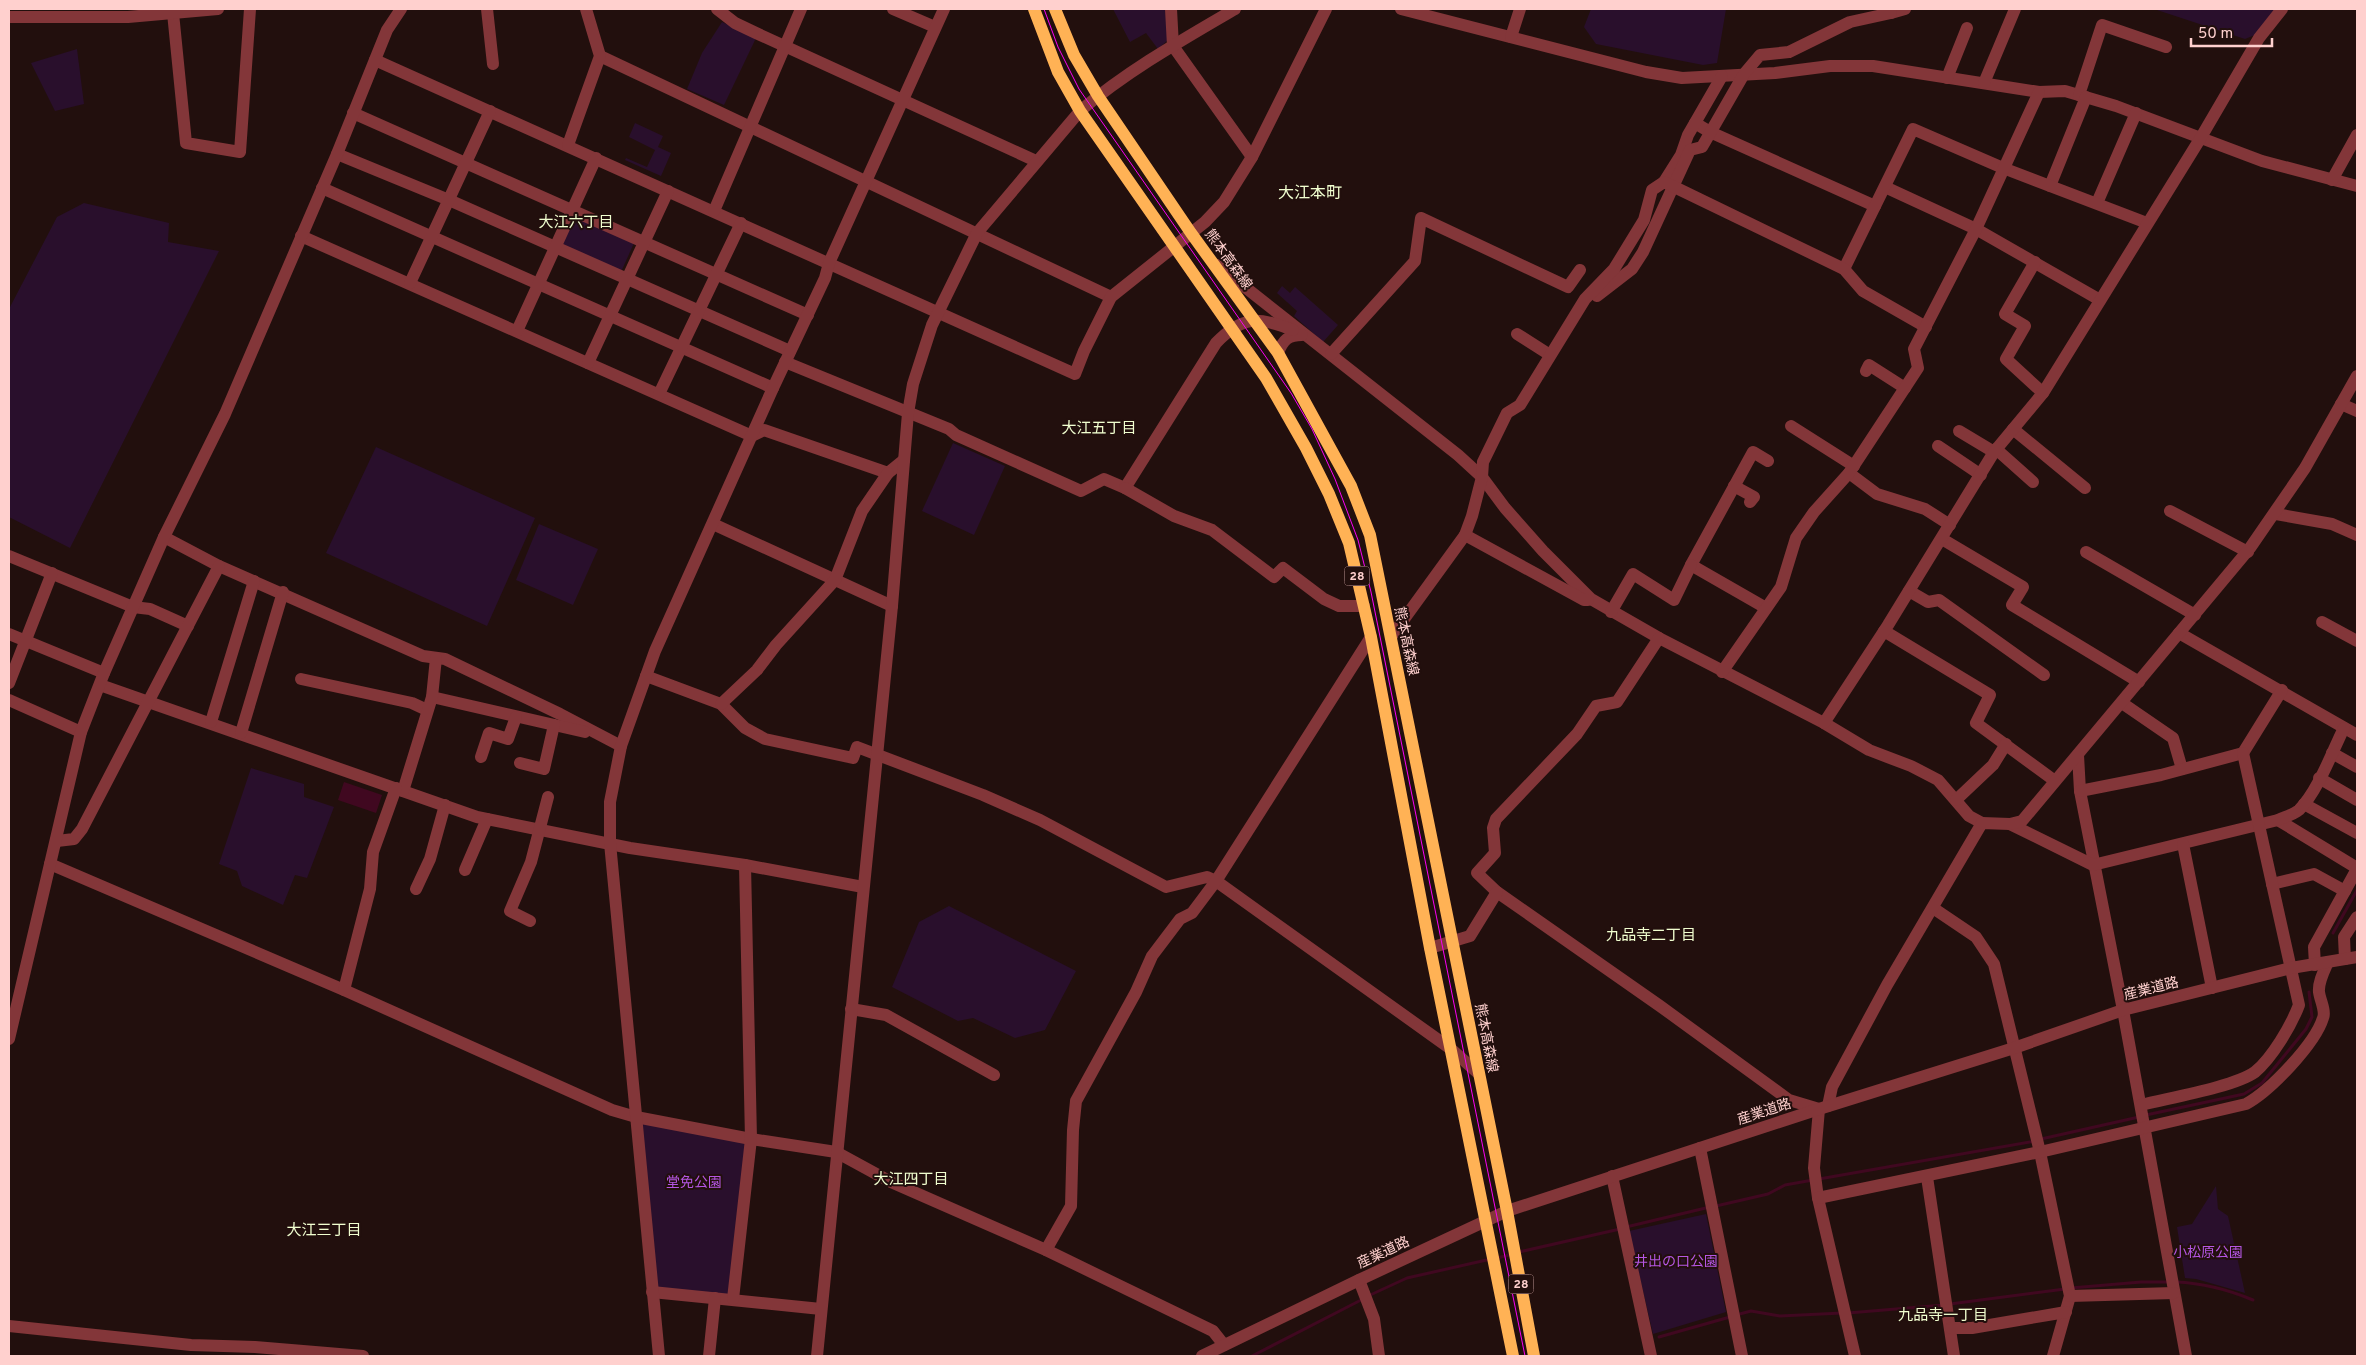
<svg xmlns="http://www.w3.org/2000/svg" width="2366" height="1365" viewBox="0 0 2366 1365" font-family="Overpass,'Noto Sans JP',sans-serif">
<rect width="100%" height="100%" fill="#220f0d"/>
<g fill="#290f2c">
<path d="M1113,9H1165L1169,39L1158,49L1146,33L1130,42Z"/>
<path d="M1591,9H1726L1717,63L1703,65L1596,44L1584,27Z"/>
<path d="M2154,9H2276L2260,33L2245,39Z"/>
<path d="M722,22L756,38L724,105L687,89L702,53Z"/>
<path d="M77,49L84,104L55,111L31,63Z"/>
<path d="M635,123L663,136L658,147L671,153L661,176L625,160L626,158L647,167L655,150L629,137Z"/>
<path d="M84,203L169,223L168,242L219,251L70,548L9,517V309L57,217Z"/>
<path d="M573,215L634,243L621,272L560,243Z"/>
<path d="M1282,286L1290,293L1295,287L1338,325L1323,342L1294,316L1297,311L1277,293Z"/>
<path d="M953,443L1005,466L974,535L922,511Z"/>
<path d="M376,447L535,518L487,626L326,553Z"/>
<path d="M539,524L598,549L573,605L516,580Z"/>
<path d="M251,768L304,784V797L334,807L307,878L295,875L283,905L242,886L237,871L219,864Z"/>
<path d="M949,906L1076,971L1045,1030L1015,1038L973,1018L958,1021L892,987L919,922Z"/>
<path d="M639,1121L747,1142L730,1296L656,1288Z"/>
<path d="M2216,1186L2218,1209L2228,1216L2245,1293L2196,1279L2185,1278L2177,1227L2192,1224Z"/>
<path d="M1706,1214L1726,1312L1653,1334L1629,1231Z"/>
</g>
<path fill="#400820" d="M344,782L382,795L376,813L338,800Z"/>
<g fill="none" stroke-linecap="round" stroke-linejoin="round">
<g stroke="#400820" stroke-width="3">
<path d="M2333,933L2357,890"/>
<path d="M2146,1115L2244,1094L2262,1083L2306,1029L2312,1017L2309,992"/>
<path d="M2041,1139L2139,1117"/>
<path d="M1819,1179L2035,1141"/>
<path d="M1716,1206L1768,1194L1785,1185L1813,1180"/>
<path d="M1626,1227L1710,1207"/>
<path d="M1519,1252L1620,1229"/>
<path d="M1497,1258L1513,1254"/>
<path d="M2176,1282C2203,1283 2229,1290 2253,1300"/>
<path d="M2071,1288L2141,1282H2170"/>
<path d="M1368,1296L1407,1278L1491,1259"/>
<path d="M1950,1304L2065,1289"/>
<path d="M1848,1313L1944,1305"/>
<path d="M1736,1315L1751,1311L1780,1316L1842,1313"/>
<path d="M1659,1337L1730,1317"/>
<path d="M1252,1356L1363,1299"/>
</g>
<g stroke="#833639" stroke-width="12">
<path d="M487,9L493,64"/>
<path d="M717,9L735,23L756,33L1036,161"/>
<path d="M893,9L935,27"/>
<path d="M1171,9L1173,46L1252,157"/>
<path d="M1401,9L1646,72L1682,78L1775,73L1830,66H1873L2039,92L2065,91L2116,106L2262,161L2357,186"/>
<path d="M1890,9L1891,13L1905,9"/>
<path d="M173,13L186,143L240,152L250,9"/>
<path d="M9,17H128L218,9"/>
<path d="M1511,37L1520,9"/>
<path d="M600,56L1111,297"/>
<path d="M375,60L1075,374L1084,351L1111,297L1205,222L1224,202L1252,157L1326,9"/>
<path d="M1947,78L1967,28"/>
<path d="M1984,83L2015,9"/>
<path d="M2079,95L2102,25L2166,47"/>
<path d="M353,113L808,315"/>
<path d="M1695,123L1710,132L1875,206"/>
<path d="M568,145L600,56L586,9"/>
<path d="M337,154L449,200L790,351"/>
<path d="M2332,180L2357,135"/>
<path d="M1664,182L1681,155L1688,135L1722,76"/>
<path d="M2050,186L2086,97"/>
<path d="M1885,187L1976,229L2100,300"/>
<path d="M322,188L773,388"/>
<path d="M2097,203L2136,113"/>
<path d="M714,211L801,9"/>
<path d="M301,236L752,436L764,430L888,473L904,460"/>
<path d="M2035,262L2005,314L2025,326L2006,359L2043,393"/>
<path d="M1217,265L1458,455L1482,477L1505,508L1543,551L1591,599L1659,638L1824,723L1869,750L1911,766L1938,780L1969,816L1982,823"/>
<path d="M1844,269L1913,129L2003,168L2147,223"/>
<path d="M410,283L490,111"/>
<path d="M1597,296L1632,269L1643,252L1690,150L1702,147L1744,74L1760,55L1789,52L1850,22L1891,13"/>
<path d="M517,331L596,158"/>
<path d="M1517,334L1550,355"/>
<path d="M1278,353C1283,340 1288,335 1302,335"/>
<path d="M1331,354L1415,261L1421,218L1568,287L1580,270"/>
<path d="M785,362L949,429L956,435L1081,491L1104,479L1125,488L1216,343C1242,316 1258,316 1293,330"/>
<path d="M588,363L668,191"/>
<path d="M1866,371L1869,365L1905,388"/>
<path d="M659,394L741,223"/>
<path d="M2341,404L2357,411"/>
<path d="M1791,426L1854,466"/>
<path d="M2013,429L2085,488"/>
<path d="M1959,431L1994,452"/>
<path d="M1938,446L1981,475"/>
<path d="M1996,449L2033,482"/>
<path d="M1849,473L1877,494L1925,509L1950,525"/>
<path d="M1734,486L1754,497L1750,502"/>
<path d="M1125,488L1174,516L1212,530L1274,577L1283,568L1324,599L1339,606H1364"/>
<path d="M2170,511L2248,552"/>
<path d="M2276,514L2332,524L2357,535"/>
<path d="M713,524L892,606"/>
<path d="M1465,535L1584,600H1588"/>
<path d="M164,537L219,566L423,656L445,659L560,714L621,746"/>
<path d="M1942,539L2023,587L2012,605L2139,682"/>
<path d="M2086,552L2195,615"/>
<path d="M9,556L133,607L150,609L188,626"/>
<path d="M1909,591L1928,602L1939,600L2044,675"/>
<path d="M1766,608L1691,565L1753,452L1768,461"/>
<path d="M1611,612L1633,574L1674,600L1691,565"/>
<path d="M2322,622L2357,641"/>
<path d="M1884,631L1990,695L1976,723L2055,781"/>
<path d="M2179,633L2357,735"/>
<path d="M9,634L104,673"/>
<path d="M1391,637L1465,535L1472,516L1482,477L1483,462L1507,413L1520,405L1585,299L1614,269L1644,220L1652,190L1664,182L1844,269L1863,291L1926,327"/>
<path d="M1659,638L1617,702L1596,706L1577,734L1496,819L1493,828L1495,853L1477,873L1497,892L1660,1006L1789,1100L1819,1109L1814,1168L1818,1198L1855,1356"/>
<path d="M1722,672L1781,587L1796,538L1814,512L1849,473L1918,368L1914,349L1976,229L2039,92"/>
<path d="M646,676L721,704L745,728L765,739L853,758L857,747L983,795L1040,820L1166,887L1207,877L1216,881L1451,1049L1478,1073"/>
<path d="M301,679L412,703L427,710"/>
<path d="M9,683L52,573"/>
<path d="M100,685L477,817L630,848L745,865L863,887"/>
<path d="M432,697L585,732"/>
<path d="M9,700L81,732"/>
<path d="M2122,703L2173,738L2182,769"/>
<path d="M721,704L757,670L776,645L835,580L862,511L888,473"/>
<path d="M211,722L254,581"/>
<path d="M1824,723L1888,625L1994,452L2043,393L2200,139L2259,38L2282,9"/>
<path d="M241,733L283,592"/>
<path d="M2332,753L2357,767"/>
<path d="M2078,755L2080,791L2123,1010L2186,1356"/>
<path d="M481,757L489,733L508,739L516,717"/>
<path d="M520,763L544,769L554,725"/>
<path d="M2319,778L2357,800"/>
<path d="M403,791L432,697L436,658"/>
<path d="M2080,791L2161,775L2243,753L2282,690"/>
<path d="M1956,800L1993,765L2006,744"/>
<path d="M2304,804L2357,833"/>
<path d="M2278,820L2357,868"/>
<path d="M2010,824L2093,865L2278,820C2284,817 2293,815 2299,810C2318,791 2332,752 2344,728"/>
<path d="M57,841L74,839L82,829L219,566"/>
<path d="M2183,844L2212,988"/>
<path d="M50,864L344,990L612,1110L636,1117L751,1139L836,1152L891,1182L1046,1250L1213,1331L1224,1345"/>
<path d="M465,870L487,819"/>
<path d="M2272,884L2314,874L2345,891"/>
<path d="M416,889L430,859L445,805"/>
<path d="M1933,908L1976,937L1994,964L2040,1152L2070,1296L2053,1356"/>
<path d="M530,921L510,911L531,862L548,797"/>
<path d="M1430,948L1470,936L1497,892"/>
<path d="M2345,959L2344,937L2357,917"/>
<path d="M2315,965L2314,947L2357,869"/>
<path d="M344,990L370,889L373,852L396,788"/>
<path d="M851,1009L886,1015L994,1075"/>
<path d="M9,1039L81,732L104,673L164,537L225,414L337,154L387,30L401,9"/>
<path d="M2141,1105C2168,1098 2234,1087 2255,1072C2272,1058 2291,1026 2299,1005L2243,753"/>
<path d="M1828,1106L1832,1087L1887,985L1982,823L2010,824L2022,821L2250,548L2305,468L2357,376"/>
<path d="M1700,1148L1742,1356"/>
<path d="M1612,1176L1651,1356"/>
<path d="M1927,1177L1954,1356"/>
<path d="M1818,1198L2040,1152L2246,1104C2270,1091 2315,1044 2323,1018C2326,1011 2320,1000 2319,992C2318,982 2324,971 2328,962"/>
<path d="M1046,1250L1071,1206L1073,1130L1076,1101L1136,992L1152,956L1180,919L1192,913L1216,881L1371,637"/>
<path d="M1359,1280L1374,1319L1379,1356"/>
<path d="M652,1292L821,1309"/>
<path d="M2070,1296L2174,1293"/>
<path d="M733,1299L751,1139L745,865"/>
<path d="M9,1326L191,1345L255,1347L363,1356"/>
<path d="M1951,1328H1972L2066,1312"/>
<path d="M659,1356L610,843V802L621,746L655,651L773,388L825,278L829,263L944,9"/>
<path d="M709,1356L715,1298"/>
<path d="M817,1356L892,606L908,413L913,384L932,325L977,233L1080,111C1127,71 1182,40 1235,9"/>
<path d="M1202,1356L1359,1280L1507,1211L1819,1109L2014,1048L2123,1010L2291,968L2357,957"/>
</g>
<g stroke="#ffb255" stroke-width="12">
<path d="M1034,9L1058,72L1080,111L1266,378L1306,448L1329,494L1349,543L1371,637L1430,948L1513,1356"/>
<path d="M1055,9L1074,55L1098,96L1191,233L1278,353L1351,486L1370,535L1507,1211L1534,1356"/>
</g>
<path stroke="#f900f3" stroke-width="1" d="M1044,9L1058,47L1079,89L1291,393L1312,429L1335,479L1358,540L1371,592L1525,1356"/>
</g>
<g text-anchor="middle" stroke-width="4" stroke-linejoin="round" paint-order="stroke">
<g fill="#220f0d" stroke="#bd9694" stroke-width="1">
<rect x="1344.5" y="566.5" width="25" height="19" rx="4"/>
<rect x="1508.5" y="1274.5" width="25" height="19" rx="4"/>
</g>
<g font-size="12" font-weight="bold" fill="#ffd0ce">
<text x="1357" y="580">28</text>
<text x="1521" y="1288">28</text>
</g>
<g font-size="14" fill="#ffd0ce" stroke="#220f0d">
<text transform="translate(1229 259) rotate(54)" y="5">熊本高森線</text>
<text transform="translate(1407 641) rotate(78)" y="5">熊本高森線</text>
<text transform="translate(2151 988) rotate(-14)" y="5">産業道路</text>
<text transform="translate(1487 1038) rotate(79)" y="5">熊本高森線</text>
<text transform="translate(1764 1111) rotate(-18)" y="5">産業道路</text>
<text transform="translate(1383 1252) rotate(-25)" y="5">産業道路</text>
</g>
<g font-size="14" fill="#b556e3" stroke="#220f0d">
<text x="694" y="1187">堂免公園</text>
<text x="2208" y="1257">小松原公園</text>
<text x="1676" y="1266">井出の口公園</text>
</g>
<g font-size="15" fill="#f1ffd0" stroke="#220f0d">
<text x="576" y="227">大江六丁目</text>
<text x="1099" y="433">大江五丁目</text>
<text x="1651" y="940">九品寺二丁目</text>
<text x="911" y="1184">大江四丁目</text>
<text x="324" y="1235">大江三丁目</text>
<text x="1943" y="1320">九品寺一丁目</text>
</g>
<g font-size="16" fill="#f1ffd0" stroke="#220f0d">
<text x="1310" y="198">大江本町</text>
</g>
</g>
<rect width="2366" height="1365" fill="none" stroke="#ffd0ce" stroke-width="20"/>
<path d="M2191 38v8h81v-8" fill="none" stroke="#ffd0ce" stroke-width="2.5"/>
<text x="2198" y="38" font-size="15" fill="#ffd0ce" stroke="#220f0d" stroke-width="4" paint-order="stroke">50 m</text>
</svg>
